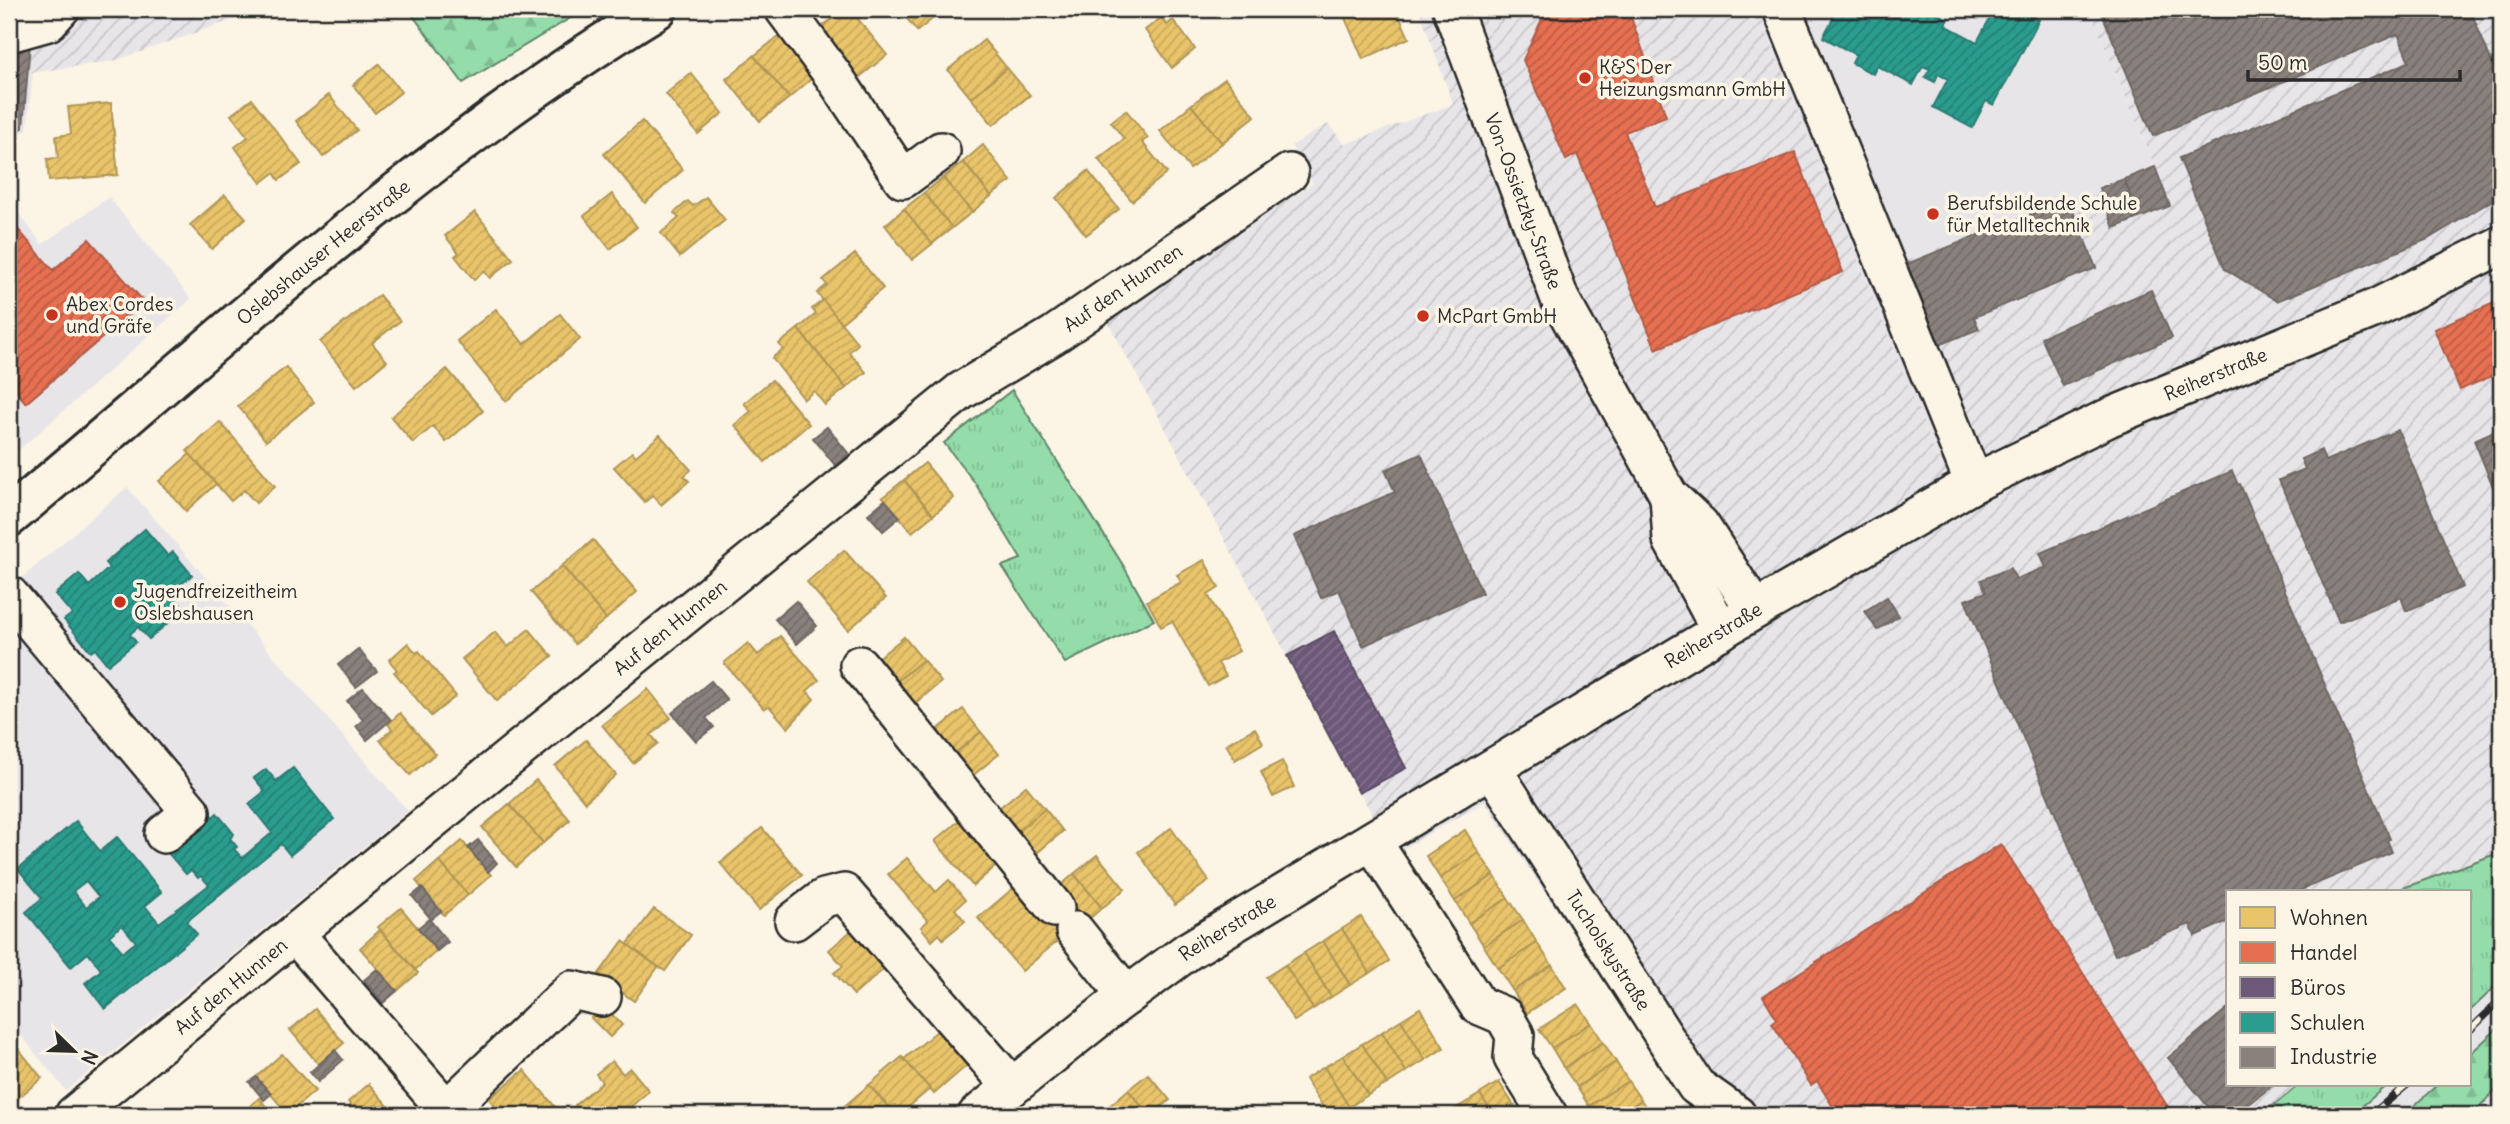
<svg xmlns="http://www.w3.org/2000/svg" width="2510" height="1124" viewBox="0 0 2510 1124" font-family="Delius,sans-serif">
<defs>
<pattern id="industrial-furrows" width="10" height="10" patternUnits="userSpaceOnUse" patternTransform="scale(1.75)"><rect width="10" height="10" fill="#e8e5e9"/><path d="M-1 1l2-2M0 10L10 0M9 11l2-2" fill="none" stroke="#c7c5c8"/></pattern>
<pattern id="grass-tufts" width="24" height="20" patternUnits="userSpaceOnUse" patternTransform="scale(1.75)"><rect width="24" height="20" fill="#94dcaa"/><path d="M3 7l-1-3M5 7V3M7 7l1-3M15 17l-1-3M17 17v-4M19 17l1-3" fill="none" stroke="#80bd92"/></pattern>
<pattern id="forest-firs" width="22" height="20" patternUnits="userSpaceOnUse" patternTransform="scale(1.75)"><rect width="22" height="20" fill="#94dcaa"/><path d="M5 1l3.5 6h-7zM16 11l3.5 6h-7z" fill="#80bd92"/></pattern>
<pattern id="homes-hatch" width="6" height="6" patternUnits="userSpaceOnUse" patternTransform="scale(1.75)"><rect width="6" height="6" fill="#e9c46a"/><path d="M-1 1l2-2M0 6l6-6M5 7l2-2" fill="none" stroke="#c8a95c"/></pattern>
<pattern id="shops-hatch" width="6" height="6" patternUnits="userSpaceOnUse" patternTransform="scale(1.75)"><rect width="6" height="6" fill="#e76f51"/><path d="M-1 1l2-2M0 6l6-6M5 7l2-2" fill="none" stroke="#bb5b43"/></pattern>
<pattern id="offices-hatch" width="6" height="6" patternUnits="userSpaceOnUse" patternTransform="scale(1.75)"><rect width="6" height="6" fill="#6d597a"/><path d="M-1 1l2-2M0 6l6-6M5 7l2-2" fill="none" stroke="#82728b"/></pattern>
<pattern id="schools-hatch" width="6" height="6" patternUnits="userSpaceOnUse" patternTransform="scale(1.75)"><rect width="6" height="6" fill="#2a9d8f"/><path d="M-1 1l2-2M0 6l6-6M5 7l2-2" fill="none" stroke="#248075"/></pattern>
<pattern id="industry-hatch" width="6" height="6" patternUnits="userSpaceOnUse" patternTransform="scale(1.75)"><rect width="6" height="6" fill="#8a817c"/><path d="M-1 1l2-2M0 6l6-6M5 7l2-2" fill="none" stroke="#716a66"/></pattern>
</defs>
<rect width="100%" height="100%" fill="#fcf5e5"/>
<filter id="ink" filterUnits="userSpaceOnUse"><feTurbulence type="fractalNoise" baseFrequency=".0143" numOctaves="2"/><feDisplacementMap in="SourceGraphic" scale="14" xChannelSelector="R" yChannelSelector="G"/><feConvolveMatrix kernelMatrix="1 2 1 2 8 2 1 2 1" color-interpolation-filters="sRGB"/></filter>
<g filter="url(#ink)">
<g fill="#e8e5e9">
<path d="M1757,9H2089L2154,165L1901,263L1959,450L1937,459Z"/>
<path d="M33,73L27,130L9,139V76Z"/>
<path d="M109,197L191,299L9,459V200L42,244Z"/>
<path d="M127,487L408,811L66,1091L9,1021V589Z"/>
<path d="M2501,981V1025L2470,1054V1011Z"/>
<path d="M2388,1084H2438L2404,1115H2352Z"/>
</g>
<g fill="url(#industrial-furrows)">
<path d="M9,9H264L114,61L9,76Z"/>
<path d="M1419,9H1757L1938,459L1959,450L1900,263L2154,165L2089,9H2501V852L2395,891H2228V1084H2300L2262,1115H1693L1485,802L1390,856L1368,807L1108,322L1313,183L1291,146L1328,124L1345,144L1453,104Z"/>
<path d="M2501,1085V1115H2471Z"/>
</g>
<g fill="url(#grass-tufts)" stroke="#60846a" stroke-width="2">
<path d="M1012,390L1123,565L1154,620L1065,663L1002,566L1021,559L975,483L944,443Z"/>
<path d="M2501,852V981L2470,1011V891H2395Z"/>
<path d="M2300,1084H2388L2352,1115H2262Z"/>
</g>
<g fill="url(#forest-firs)" stroke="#60846a" stroke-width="2">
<path d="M408,9H585L463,83Z"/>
<path d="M2501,1025V1085L2471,1115H2404L2438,1084H2470V1054Z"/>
</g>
<g fill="url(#homes-hatch)" stroke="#b09657" stroke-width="2">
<path d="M844,9H850L887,55L852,83L812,35Z"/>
<path d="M899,9H945L917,31Z"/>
<path d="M1341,9H1396L1409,38L1363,59Z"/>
<path d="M1161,18L1167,25L1173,20L1195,49L1172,68L1145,30Z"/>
<path d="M783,33L817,74L789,98L754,56Z"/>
<path d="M984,40L1007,68L971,98L948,70Z"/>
<path d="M754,56L789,98L760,121L726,79Z"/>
<path d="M379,64L401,92L375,113L353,85Z"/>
<path d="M1007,68L1030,95L993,125L971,98Z"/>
<path d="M691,73L723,113L698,134L666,94Z"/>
<path d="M1225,79L1255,116L1222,143L1191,105Z"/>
<path d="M329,95L357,130L323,157L296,121Z"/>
<path d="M252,99L301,164L279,180L274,173L261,183L235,147L248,137L231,115Z"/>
<path d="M111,103L118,175L49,181L47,159L58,158L56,136L71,134L68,107Z"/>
<path d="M1191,105L1222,143L1190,169L1160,131Z"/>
<path d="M1126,110L1148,138L1142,142L1167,173L1132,201L1098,159L1124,139L1111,122Z"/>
<path d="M642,121L683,170L645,203L604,154Z"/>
<path d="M983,145L1011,181L991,196L963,162Z"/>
<path d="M963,162L991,196L972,212L943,178Z"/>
<path d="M1088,171L1119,209L1086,235L1056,198Z"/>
<path d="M943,178L972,212L952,228L924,193Z"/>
<path d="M924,193L952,228L932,244L904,209Z"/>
<path d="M612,194L637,227L610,249L584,216Z"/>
<path d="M225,195L246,218L212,249L190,225Z"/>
<path d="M706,197L725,220L680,257L661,233L679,218L674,213L688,201L693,206Z"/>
<path d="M904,209L932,244L912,260L885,225Z"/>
<path d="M475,212L513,259L490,278L484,271L474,280L455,256L459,253L445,236Z"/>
<path d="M855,254L883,288L841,323L817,293L827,285L823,280Z"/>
<path d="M379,295L400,321L372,343L387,361L356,386L320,342Z"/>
<path d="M823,300L858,344L849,352L866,372L846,388L798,329L816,314L812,309Z"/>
<path d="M496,309L524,344L560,314L580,339L506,401L457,341Z"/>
<path d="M798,329L846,388L825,405L814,391L804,399L772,358L783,349L779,344Z"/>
<path d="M286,367L314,402L266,441L238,406Z"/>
<path d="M447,369L483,411L446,442L433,426L413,443L391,417Z"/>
<path d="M772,380L809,424L765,462L735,425L751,411L744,403Z"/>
<path d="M220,422L275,486L256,503L244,490L231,501L187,451Z"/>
<path d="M660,435L691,470L684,476L689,481L661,505L653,495L645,502L614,467L632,452L636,456Z"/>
<path d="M190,454L216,484L186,511L159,481Z"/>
<path d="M925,463L954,498L933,515L904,480Z"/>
<path d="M904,480L933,515L912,532L883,497Z"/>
<path d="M593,540L637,592L606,619L562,566Z"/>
<path d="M844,550L886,598L848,630L807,582Z"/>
<path d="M1204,560L1219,588L1208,595L1239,651L1218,663L1226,676L1208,686L1172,621L1161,627L1147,601L1181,582L1177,575Z"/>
<path d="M562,566L606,619L575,644L531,592Z"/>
<path d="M529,629L552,656L497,701L462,659L495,632L508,647Z"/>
<path d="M780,636L819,680L807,691L814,699L788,728L769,706L764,709L724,663L748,643L758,655Z"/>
<path d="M904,637L923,660L890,687L871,664Z"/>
<path d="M408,643L416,653L419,651L456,696L431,716L394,672L397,670L389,660Z"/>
<path d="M923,660L941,682L908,709L890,687Z"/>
<path d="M648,689L671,718L651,735L658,743L633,763L602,725Z"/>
<path d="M963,709L981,732L948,759L930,736Z"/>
<path d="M400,713L435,754L410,775L380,740L392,729L388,724Z"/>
<path d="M1255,728L1263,743L1235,760L1226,744Z"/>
<path d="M981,732L999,754L966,781L948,759Z"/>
<path d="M586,740L616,775L585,802L555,766Z"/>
<path d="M1282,761L1294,787L1273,797L1261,772Z"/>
<path d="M536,780L570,820L543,843L509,804Z"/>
<path d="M1026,786L1045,809L1012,836L993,813Z"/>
<path d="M509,804L543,843L516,867L482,827Z"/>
<path d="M1045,809L1063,831L1031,858L1012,836Z"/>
<path d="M967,814L1011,867L1002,874L996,866L973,886L935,841Z"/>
<path d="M762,828L802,875L759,910L720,863Z"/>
<path d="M1171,828L1209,881L1175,905L1138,852Z"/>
<path d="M1465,830L1479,853L1440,878L1426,856Z"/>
<path d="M462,841L491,875L468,895L439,861Z"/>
<path d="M1479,853L1494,875L1455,901L1440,878Z"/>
<path d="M1097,855L1125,889L1102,908L1074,874Z"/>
<path d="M907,858L936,892L949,880L965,900L955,909L965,921L943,939L939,934L932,941L921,927L928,921L888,874Z"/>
<path d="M439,861L468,895L444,915L416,881Z"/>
<path d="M1074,874L1102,908L1069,936L1052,893Z"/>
<path d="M1494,875L1508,898L1469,923L1455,901Z"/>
<path d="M1023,880L1067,933L1022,971L978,918Z"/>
<path d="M1508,898L1523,920L1484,946L1469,923Z"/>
<path d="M401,908L437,951L415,970L378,927Z"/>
<path d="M654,909L691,935L665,971L627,945Z"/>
<path d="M1361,917L1389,961L1370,973L1342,929Z"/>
<path d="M1523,920L1537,943L1498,968L1484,946Z"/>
<path d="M859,924L892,962L854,995L834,973L843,966L829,950Z"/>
<path d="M1342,929L1370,973L1350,985L1323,941Z"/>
<path d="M380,930L418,973L397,991L360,948Z"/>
<path d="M623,941L658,967L634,1001L598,975Z"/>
<path d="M1323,941L1350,985L1331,997L1304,953Z"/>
<path d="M1537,943L1552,965L1513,991L1498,968Z"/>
<path d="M1304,953L1331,997L1313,1009L1285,965Z"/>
<path d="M1285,965L1313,1009L1294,1021L1266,977Z"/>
<path d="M1552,965L1566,988L1527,1013L1513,991Z"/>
<path d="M1578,1004L1591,1023L1552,1048L1539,1029Z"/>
<path d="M604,1006L622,1025L610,1037L591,1018Z"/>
<path d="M1420,1008L1444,1048L1425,1060L1401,1020Z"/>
<path d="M315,1009L344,1043L319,1065L290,1030Z"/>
<path d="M1401,1020L1425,1060L1406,1072L1382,1032Z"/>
<path d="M1591,1023L1603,1042L1564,1068L1552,1048Z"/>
<path d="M943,1026L972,1061L934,1094L904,1059Z"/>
<path d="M1382,1032L1406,1072L1387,1084L1362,1044Z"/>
<path d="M9,1037L42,1078L12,1103L9,1099Z"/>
<path d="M1603,1042L1616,1062L1577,1087L1564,1068Z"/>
<path d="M1362,1044L1387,1084L1368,1095L1343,1056Z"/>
<path d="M282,1054L315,1091L288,1114L256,1077Z"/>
<path d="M1343,1056L1368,1095L1349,1107L1324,1067Z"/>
<path d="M902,1057L930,1089L899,1115H895L869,1085Z"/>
<path d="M612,1061L623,1074L630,1068L649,1091L621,1115L616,1112L613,1115H583L575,1105L602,1082L596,1074Z"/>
<path d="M1616,1062L1628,1081L1589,1106L1577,1087Z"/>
<path d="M1324,1067L1349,1107L1336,1115H1328L1305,1079Z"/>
<path d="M524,1070L562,1115H502L489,1099Z"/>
<path d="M1148,1074L1170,1100L1151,1115H1149L1128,1090Z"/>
<path d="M1628,1081L1641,1100L1618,1115H1595L1589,1106Z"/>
<path d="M1499,1082L1520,1115H1493L1480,1094Z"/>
<path d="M369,1084L396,1115H359L348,1102Z"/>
<path d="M869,1085L895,1115H842L839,1111Z"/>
<path d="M1128,1090L1149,1115H1115L1108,1107Z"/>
<path d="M1480,1094L1493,1115H1466L1460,1106Z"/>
<path d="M259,1098L273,1115H240Z"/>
<path d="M1641,1100L1651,1115H1618Z"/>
<path d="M1460,1106L1466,1115H1446Z"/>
</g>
<g fill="url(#shops-hatch)" stroke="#af5b46" stroke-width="2">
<path d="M1567,9H1628L1666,116L1625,132L1655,207L1795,152L1843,272L1656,349L1577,154L1566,160L1523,60L1542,19Z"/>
<path d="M9,219L53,270L89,239L144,302L26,403L9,383Z"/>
<path d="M2501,300V372L2460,390L2434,329Z"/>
<path d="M2001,844L2014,864L2173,1115H1838L1817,1081L1811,1085L1772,1023L1777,1019L1763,996Z"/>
</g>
<path fill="url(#offices-hatch)" stroke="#594b62" stroke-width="2" d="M1334,631L1406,768L1359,793L1287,656Z"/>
<g fill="url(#schools-hatch)" stroke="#2a7b71" stroke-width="2" fill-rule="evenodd">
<path d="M1838,9H1929L1948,19L1945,25L1977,42L1995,9H2018L2039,20L1994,105L1986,101L1972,128L1933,107L1948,79L1938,74L1935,82L1925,77L1930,69L1923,66L1913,85L1877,66L1873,74L1852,63L1856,55L1823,37Z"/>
<path d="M145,529L168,556L173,552L192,575L171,593L184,609L149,639L138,627L130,634L136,642L108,665L95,649L91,652L64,620L72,614L55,594L79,574L89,586L109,568L105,563Z"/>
<path d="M293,768L334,819L290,855L281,844L186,922L197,934L105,1009L85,983L101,970L88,953L71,967L26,912L42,898L18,869L76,821L100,851L117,837L162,892L145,906L159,923L209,885L201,876L198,878L191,870L186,874L168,853L205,808L213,817L217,813L234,834L230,838L237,847L234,849L242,858L272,833L249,804L265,791L254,778L266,769L276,781ZM86,881L99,897L86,907L73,891ZM122,925L136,942L123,952L109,936Z"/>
</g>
<g fill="url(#industry-hatch)" stroke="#6e6764" stroke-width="2">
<path d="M2100,9H2470L2501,85V195L2428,239L2277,301L2225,269L2179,158L2409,62L2398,34L2153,136Z"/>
<path d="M30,43L23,128L9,136V46Z"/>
<path d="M2155,167L2170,206L2139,218L2124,179Z"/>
<path d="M2124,179L2139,218L2114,228L2099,188Z"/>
<path d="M2068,199L2096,268L1974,317L1979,329L1936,346L1904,265Z"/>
<path d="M2151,290L2172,338L2063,386L2041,337Z"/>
<path d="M827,427L849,454L835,465L813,438Z"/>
<path d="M2501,428V506L2474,440Z"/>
<path d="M2398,430L2463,587L2406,611L2401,597L2339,622L2279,480L2305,469L2301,459L2321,450L2325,461Z"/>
<path d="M1421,454L1482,593L1363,646L1339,590L1321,598L1294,536L1395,492L1385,470Z"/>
<path d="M2232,471L2238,485L2240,484L2390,839L2387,840L2392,852L2299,891H2228V921L2195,936L2190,924L2115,955L1965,600L1986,592L1981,580L2010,568L2016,579L2046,567L2040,553Z"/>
<path d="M885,500L900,517L883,531L868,514Z"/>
<path d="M1887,597L1899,616L1877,630L1865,611Z"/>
<path d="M796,601L817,626L797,644L775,619Z"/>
<path d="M358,649L377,671L356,687L338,665Z"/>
<path d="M711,681L727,700L706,718L714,727L696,741L672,713Z"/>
<path d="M363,688L391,720L367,740L356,726L363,720L347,701Z"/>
<path d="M478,840L497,863L488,872L468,848Z"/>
<path d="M422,888L441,911L431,919L412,896Z"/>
<path d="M429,919L448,942L437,951L418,928Z"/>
<path d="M377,969L397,991L383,1003L364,980Z"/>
<path d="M2228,1008V1084H2274L2236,1115H2215L2168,1058Z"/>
<path d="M335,1050L343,1060L318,1082L310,1072Z"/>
<path d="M256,1077L271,1094L264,1100L249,1082Z"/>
</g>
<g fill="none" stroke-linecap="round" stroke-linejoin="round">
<defs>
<g id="minor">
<path d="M784,9L833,75L903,179L941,151"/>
<path id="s1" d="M1452,9L1560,299L1669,496L1700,525L1755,610"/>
<path d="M1782,9L1974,483"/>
<path d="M9,33L48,22L60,9"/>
<path d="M1669,496L1672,540L1721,631"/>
<path d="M9,595L191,812L164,834"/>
<path d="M859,665L1055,908"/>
<path id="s2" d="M1493,770L1696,1086L1737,1115"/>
<path d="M1372,841L1478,1005L1504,1016L1515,1035L1513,1058L1548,1115"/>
<path d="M794,921L824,898L844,893L1012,1087"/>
<path d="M1075,931L1127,996"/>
<path d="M295,934L451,1115"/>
<path id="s3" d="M74,1115L425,826L961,391L1054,335L1289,173"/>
<path d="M441,1115L572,990L602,997"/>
<path id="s4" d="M977,1115L1116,1004L1188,951L1755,610L1974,483L2108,418L2378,307L2501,245"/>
</g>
<g id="major">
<path id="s5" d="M9,517C219,341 422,152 657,9"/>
</g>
</defs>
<use href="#minor" stroke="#2b2b2b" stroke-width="42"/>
<use href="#major" stroke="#2b2b2b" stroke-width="44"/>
<use href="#minor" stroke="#fcf5e5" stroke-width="37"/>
<use href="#major" stroke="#fcf5e5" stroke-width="38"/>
<defs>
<g id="rail">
<path d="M2470,1030L2501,1000"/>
<path d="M2371,1115L2408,1084"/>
</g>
</defs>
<use href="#rail" stroke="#2b2b2b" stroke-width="8"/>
<use href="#rail" stroke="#fcf5e5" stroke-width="5" stroke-dasharray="16" stroke-linecap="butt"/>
</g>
</g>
<g fill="#c8321e" stroke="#fcf5e5" stroke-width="2.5">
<circle cx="1585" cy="78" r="7"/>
<circle cx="1933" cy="214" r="7"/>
<circle cx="52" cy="315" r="7"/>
<circle cx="1423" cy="316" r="7"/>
<circle cx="120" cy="602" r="7"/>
</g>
<g text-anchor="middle" stroke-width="7" stroke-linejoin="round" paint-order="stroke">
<g font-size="19" fill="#2b2b2b" stroke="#fcf5e5" text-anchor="start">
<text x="1599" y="74">K&amp;S Der<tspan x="1599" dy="22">Heizungsmann GmbH</tspan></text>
<text x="1947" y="210">Berufsbildende Schule<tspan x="1947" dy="22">für Metalltechnik</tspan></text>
<text x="66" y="311">Abex Cordes<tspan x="66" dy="22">und Gräfe</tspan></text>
<text x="1437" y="323">McPart GmbH</text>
<text x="134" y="598">Jugendfreizeitheim<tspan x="134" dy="22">Oslebshausen</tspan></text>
</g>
<g font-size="19" fill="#2b2b2b" stroke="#fcf5e5">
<text dy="7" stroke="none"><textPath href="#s1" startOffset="205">Von-Ossietzky-Straße</textPath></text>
<text dy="7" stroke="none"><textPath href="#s5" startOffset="411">Oslebshauser Heerstraße</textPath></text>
<text dy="7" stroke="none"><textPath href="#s3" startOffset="1337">Auf den Hunnen</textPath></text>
<text dy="7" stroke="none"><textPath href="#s4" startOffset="1447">Reiherstraße</textPath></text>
<text dy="7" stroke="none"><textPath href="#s3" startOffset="770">Auf den Hunnen</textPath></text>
<text dy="7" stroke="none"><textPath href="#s4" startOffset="880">Reiherstraße</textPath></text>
<text dy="7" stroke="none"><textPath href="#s4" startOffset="313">Reiherstraße</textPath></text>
<text dy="7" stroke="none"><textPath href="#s2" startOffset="214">Tucholskystraße</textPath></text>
<text dy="7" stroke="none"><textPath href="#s3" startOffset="203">Auf den Hunnen</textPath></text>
</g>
</g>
<rect width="2510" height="1124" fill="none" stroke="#fcf5e5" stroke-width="35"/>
<rect x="18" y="18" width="2475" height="1089" fill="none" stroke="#2b2b2b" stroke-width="2.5" filter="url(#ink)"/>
<rect x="2226" y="890" width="245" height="196" fill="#fcf5e5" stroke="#a8a49b" stroke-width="2"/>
<rect x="2240" y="907" width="35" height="21" fill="#e9c46a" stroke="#a8a49b" stroke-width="2"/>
<text x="2290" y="925" font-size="21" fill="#2b2b2b">Wohnen</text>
<rect x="2240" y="942" width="35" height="21" fill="#e76f51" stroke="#a8a49b" stroke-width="2"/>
<text x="2290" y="960" font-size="21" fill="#2b2b2b">Handel</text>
<rect x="2240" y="977" width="35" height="21" fill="#6d597a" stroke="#a8a49b" stroke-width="2"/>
<text x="2290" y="995" font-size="21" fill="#2b2b2b">Büros</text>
<rect x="2240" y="1012" width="35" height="21" fill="#2a9d8f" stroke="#a8a49b" stroke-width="2"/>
<text x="2290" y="1030" font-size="21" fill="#2b2b2b">Schulen</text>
<rect x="2240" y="1047" width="35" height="21" fill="#8a817c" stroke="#a8a49b" stroke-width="2"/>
<text x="2290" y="1064" font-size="21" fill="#2b2b2b">Industrie</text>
<g transform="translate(74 1051) rotate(113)" stroke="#fcf5e5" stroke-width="5" paint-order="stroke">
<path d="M0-5L12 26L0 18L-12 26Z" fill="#2b2b2b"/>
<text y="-10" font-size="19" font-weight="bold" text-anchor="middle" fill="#2b2b2b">N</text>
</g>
<path d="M2248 70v10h212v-10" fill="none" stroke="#2b2b2b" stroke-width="3.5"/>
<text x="2258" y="70" font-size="21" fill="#2b2b2b" stroke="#fcf5e5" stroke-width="5" paint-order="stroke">50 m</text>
</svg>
